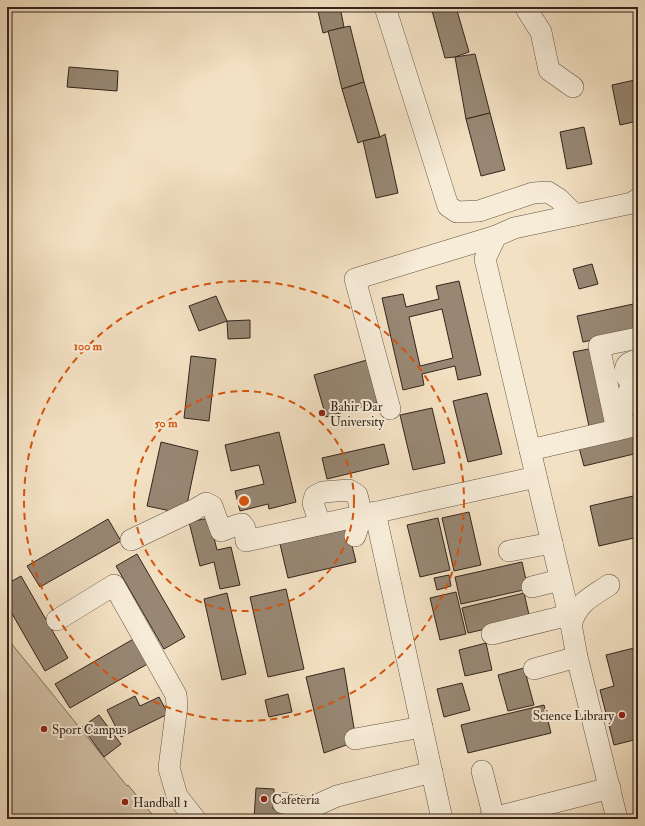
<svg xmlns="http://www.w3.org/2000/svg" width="645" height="826" viewBox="0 0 645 826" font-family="'IM FELL Double Pica',serif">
<rect width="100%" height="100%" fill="#f3e1c3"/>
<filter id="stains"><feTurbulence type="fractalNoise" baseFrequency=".005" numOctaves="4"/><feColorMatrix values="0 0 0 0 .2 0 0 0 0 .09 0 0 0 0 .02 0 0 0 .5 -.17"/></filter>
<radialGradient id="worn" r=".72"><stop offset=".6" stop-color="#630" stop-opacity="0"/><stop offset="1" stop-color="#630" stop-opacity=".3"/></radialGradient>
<path fill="#d2c1a7" stroke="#827362" d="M7,638L127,786L128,785L156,819H7Z"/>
<g fill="#978773" stroke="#33251d" fill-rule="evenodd">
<path d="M317,7H340L344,27L323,33Z"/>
<path d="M431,7H456L469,52L455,57L445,58Z"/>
<path d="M350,26L364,82L342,89L328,31Z"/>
<path d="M475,54L490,113L466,119L455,57Z"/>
<path d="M69,67L118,71L117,91L67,87Z"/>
<path d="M635,80L638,95V121L620,125L612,85Z"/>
<path d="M364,82L380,137L363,141L358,143L342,89Z"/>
<path d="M490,113L505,170L481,176L466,119Z"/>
<path d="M584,127L592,164L567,169L560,132Z"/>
<path d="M385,134L398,193L376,198L363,141L380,137Z"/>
<path d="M592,264L598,284L579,289L573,269Z"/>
<path d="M459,281L481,375L458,380L455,366L422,374L424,385L403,390L382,298L403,294L406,307L439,299L436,286ZM442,309L453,358L420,366L409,317Z"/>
<path d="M216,296L227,321L199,331L189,306Z"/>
<path d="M638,303V330L583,342L577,316Z"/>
<path d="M250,320V338L228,339L227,321Z"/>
<path d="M594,348L611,426L590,431L573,352Z"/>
<path d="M191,356L216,359L209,421L184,418Z"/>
<path d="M367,360L379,402L326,417L314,375Z"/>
<path d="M487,393L502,454L468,462L453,401Z"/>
<path d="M432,408L445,463L413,470L400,415Z"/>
<path d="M638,430V453L584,466L578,444Z"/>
<path d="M279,432L296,502L269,509L268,504L240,511L235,491L264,484L259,465L231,471L225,445Z"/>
<path d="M161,442L198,451L185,514L147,506Z"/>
<path d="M384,444L389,464L327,479L322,458Z"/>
<path d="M633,496L638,519V537L599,546L590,506Z"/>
<path d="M469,512L481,565L454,571L442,518Z"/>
<path d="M209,518L217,550L231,547L240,585L220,589L214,562L200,566L189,522Z"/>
<path d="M438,518L450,570L420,577L407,525Z"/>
<path d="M108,519L121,541L40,587L27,566Z"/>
<path d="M348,529L356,562L288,578L280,544Z"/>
<path d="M137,554L185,637L164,649L116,566Z"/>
<path d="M522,562L528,589L461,604L455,577Z"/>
<path d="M449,575L451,586L437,590L434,578Z"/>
<path d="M21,576L68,658L45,671L7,605V584Z"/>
<path d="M286,589L304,669L268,677L250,597Z"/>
<path d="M456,592L466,634L440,640L430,598Z"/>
<path d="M227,593L246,674L222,680L204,599Z"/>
<path d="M524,593L530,619L468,633L462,608Z"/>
<path d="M137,637L151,662L70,708L55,684Z"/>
<path d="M486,643L492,670L465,676L459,650Z"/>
<path d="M638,647V739L614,745L600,690L614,686L606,655Z"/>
<path d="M344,668L354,728L349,735V744L324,753L306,677Z"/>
<path d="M524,668L534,705L508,711L498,675Z"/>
<path d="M462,683L470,710L444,717L437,689Z"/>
<path d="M288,694L292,712L269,717L265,700Z"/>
<path d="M135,696L140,706L159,697L168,714L121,737L107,710Z"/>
<path d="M544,705L551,733L468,753L461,725Z"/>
<path d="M99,715L121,744L104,757L82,727Z"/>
<path d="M256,788L274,789L273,809L289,811V819H254Z"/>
</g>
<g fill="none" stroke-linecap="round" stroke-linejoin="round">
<defs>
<g id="minor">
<path d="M385,7L448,206L457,212L479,211L533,193L548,192L559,199L575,215"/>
<path d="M527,7V10L541,32L549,70L573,87"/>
<path d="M638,361C626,360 621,371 629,380L638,382"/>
<path d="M390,409L355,279L496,236"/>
<path d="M617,429L632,382"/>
<path d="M617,430L599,346L638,338"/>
<path d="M530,450L638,425"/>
<path d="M375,512L442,819"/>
<path d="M320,524L313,503L315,496L323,492L349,490L357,495L362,515L355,536"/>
<path d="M131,540L194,510L206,503L212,506L221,531L237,525L242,524L245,528L246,541L536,477"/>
<path d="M509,551L552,543"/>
<path d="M532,587L560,580"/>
<path d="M57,620L114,585L176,695L177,705L169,768L177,796L195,819"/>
<path d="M571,624C579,601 590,598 609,585"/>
<path d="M492,634L569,615"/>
<path d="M534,669L577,657"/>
<path d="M355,739L422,727"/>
<path d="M482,771L494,818"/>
<path d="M283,803L310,808"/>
<path d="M303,819L310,808L337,796L432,772"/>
<path d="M489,819L610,788"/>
<path d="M617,819L577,657L571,624L485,259L496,236L514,228L632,203L638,199"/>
</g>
</defs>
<use href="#minor" stroke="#635446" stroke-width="22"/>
<use href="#minor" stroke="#f7ecd8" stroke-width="21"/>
</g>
<g fill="none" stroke="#d6540e" stroke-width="2" stroke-dasharray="7 5">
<circle cx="244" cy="501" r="110"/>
<circle cx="244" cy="501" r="220"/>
</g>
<g fill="#8f2418" stroke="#f7ecd8" stroke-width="1.5">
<circle cx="322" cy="413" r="4"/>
<circle cx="622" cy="715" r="4"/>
<circle cx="44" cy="729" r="4"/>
<circle cx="264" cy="799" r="4"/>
<circle cx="125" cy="802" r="4"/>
</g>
<g text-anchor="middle" stroke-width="4" stroke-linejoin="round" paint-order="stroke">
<g font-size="13" fill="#33251d" stroke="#f7ecd8" text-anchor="start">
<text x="330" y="411">Bahir Dar<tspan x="330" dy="15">University</tspan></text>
<text x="614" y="720" text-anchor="end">Science Library</text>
<text x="52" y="734">Sport Campus</text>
<text x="272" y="804">Cafeteria</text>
<text x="133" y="807">Handball 1</text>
</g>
</g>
<circle cx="244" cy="501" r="6" fill="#d6540e" stroke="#f7ecd8" stroke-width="2"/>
<g font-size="12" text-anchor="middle" font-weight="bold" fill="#d6540e" stroke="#f7ecd8" stroke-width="4" stroke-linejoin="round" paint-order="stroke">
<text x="88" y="350">100 m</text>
<text x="166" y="427">50 m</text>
</g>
<rect width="645" height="826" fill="none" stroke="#f3e1c3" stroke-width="24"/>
<rect x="8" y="8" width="629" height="810" fill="none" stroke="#33251d" stroke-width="2"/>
<rect x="12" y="12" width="621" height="802" fill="none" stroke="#33251d"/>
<rect width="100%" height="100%" filter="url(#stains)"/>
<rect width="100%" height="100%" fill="url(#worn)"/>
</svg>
